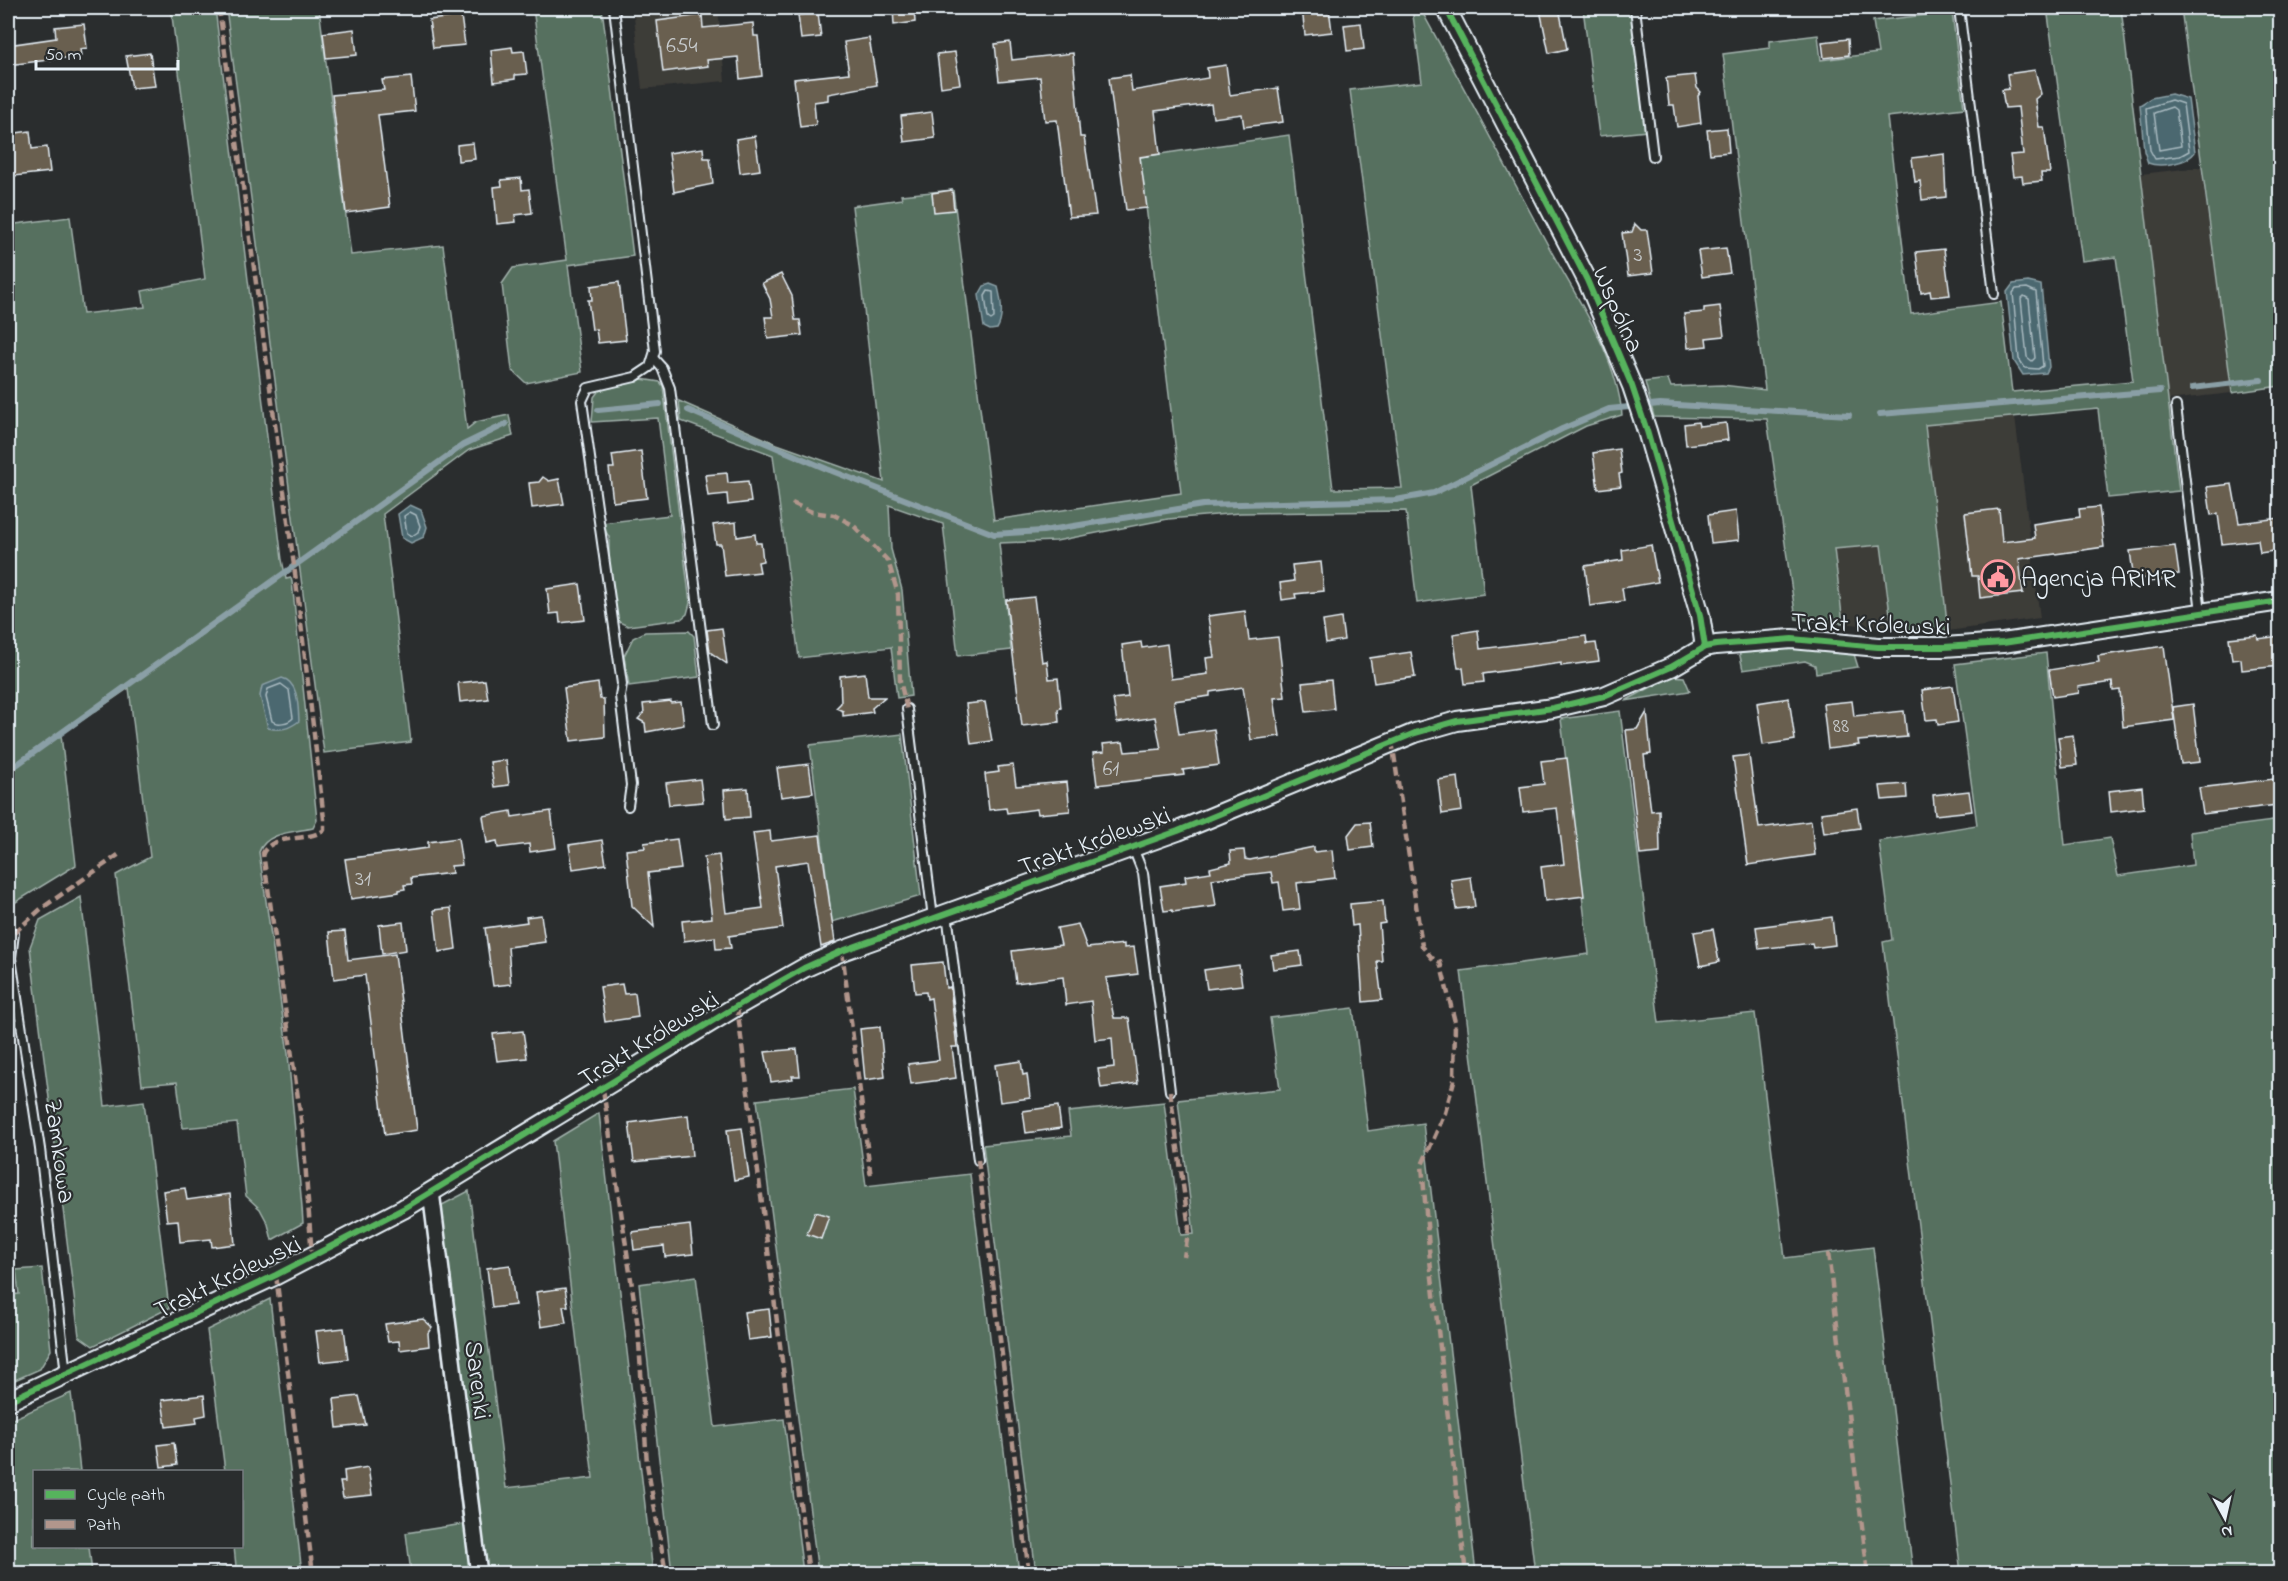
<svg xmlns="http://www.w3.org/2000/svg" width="2288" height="1581" viewBox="0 0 2288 1581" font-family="'Indie Flower',sans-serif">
<rect width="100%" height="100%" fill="#2a2d2e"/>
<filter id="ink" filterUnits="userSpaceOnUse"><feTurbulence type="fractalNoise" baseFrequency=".0167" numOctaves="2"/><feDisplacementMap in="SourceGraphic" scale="12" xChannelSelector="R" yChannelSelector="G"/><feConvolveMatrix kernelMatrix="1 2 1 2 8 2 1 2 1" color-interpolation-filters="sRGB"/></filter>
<g filter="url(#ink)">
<g fill="#3d3c38">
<path d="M633,8H718L725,81L642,89Z"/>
<path d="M2201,167L2232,393L2168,400L2141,174Z"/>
<path d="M2015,417L2040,618L1948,631L1925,425Z"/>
<path d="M1881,544L1892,629L1843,623L1834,549Z"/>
</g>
<g fill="#57705e" stroke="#a0b0ab" stroke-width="1.5">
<path d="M171,8H215L282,560L286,579L291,578L292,582L317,820L313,828C294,832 266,832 259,852L288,1054L302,1207L303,1223L272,1240L268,1224L260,1209L246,1196L237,1123L183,1128L177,1082L142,1085L116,875L150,857L129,688L61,735L76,865L11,905L8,874V225L70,217L83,314L145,307L142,291L205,279Z"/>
<path d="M226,8H319L351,255L443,245L467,429L476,422L509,415L513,436L469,450L383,514L411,742L324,753Z"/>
<path d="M533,8H602L633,256L568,265L582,372L526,383L512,370L502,284L513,268L567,260Z"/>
<path d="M1412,8H1420C1464,88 1507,168 1550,249C1578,300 1617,356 1622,415L1586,426L1471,485L1484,594L1417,603L1406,511L1240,513L1168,519L1056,541L999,543L1011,650L958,656L943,524L889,505L891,549L902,590L911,696L897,698L891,647L799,658L773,455L681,421L679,401L777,444L884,482L852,206L902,199L901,195L953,190L994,520L1181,493L1140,157L1289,135L1333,489L1402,488L1350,90L1422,82Z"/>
<path d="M1583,8H1632L1647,131L1599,136Z"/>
<path d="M2047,8H2121L2179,491L2108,498L2098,409L1925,425L1948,631L1892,629L1881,545L1834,549L1843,623L1796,619L1767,419L1654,417L1645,382L1668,379L1671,387L1722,385L1765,390L1723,54L1770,48V41L1818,35L1821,60L1878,53L1873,21L1952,12L1964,108L1887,117L1911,314L2001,302L2012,392L2133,381L2116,257L2082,261Z"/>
<path d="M2181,8H2280V386L2232,393Z"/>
<path d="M641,379L660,382L663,386L690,603L687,614L681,619L628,626L619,622L616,616L609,568V537L601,523L670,515L658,418L592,422L594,397L600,389Z"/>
<path d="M689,631L694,636L699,677L629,686L624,656L633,638L645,632Z"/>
<path d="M1784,646L1853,651L1858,667L1816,673L1815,665L1805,661L1743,670L1739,651Z"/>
<path d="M2046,653L2065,845L2110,838L2118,876L2193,865L2190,832L2280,820V1573H1961L1883,942L1892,940L1879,841L1977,825L1955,664Z"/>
<path d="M1672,676L1684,677L1690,691L1625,701Z"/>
<path d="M1620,711L1659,1023L1755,1013L1785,1258L1873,1247L1913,1573H1535L1461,971L1589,954L1561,719Z"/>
<path d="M902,734L921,896L832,922L810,745Z"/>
<path d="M81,897L105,1106L144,1101L169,1308L93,1346L79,1336L30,947L40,920Z"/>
<path d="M1353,1008L1368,1131L1423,1123L1476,1573H1036L983,1145L1071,1136L1068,1112L1164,1102L1181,1235L1194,1234L1178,1100L1280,1089L1270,1018Z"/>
<path d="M853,1089L866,1186L970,1174L1019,1573H818L757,1100Z"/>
<path d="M599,1113L653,1573H411L406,1533L463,1524L425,1214L469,1191L506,1488L593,1478L553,1141Z"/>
<path d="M42,1268L51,1350L40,1369L8,1383V1295L19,1294L16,1270Z"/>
<path d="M696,1276L715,1427L784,1419L803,1573H672L639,1284Z"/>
<path d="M270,1299L302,1573H179L236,1566L234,1547L242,1546V1472L225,1471L207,1330Z"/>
<path d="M71,1393L80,1471L34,1472V1546L89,1547L92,1573H8V1421Z"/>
</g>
<g fill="#4b686f" stroke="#8a9fa6" stroke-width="1.5">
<path d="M2171,94L2188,99L2195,152C2188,163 2160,168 2148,163L2144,151L2140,105L2151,98Z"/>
<path d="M2028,282L2041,285L2049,367L2046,373L2023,375L2014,361L2007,292L2013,284Z"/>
<path d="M990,284L998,287C1001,299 1004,318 997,329L990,330L984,327L979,295L984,286Z"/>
<path d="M410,505L421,510L427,527L424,537L411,543L402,538L398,514Z"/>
<path d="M282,678C299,682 298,707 299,721C289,729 280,731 268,728L260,696L262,686Z"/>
</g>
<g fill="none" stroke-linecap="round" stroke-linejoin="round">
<g stroke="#a9bac1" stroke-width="1.5">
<path d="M2171,100L2183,104L2189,151L2180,156L2155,159L2150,150L2146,108Z"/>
<path d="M2172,107L2176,110L2181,146L2159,150L2154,113Z"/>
<path d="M2027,288L2036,292L2043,366L2038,369L2025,368L2019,359L2013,293L2016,289Z"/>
<path d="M988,291L993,292L994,318L991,320L988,318L985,296Z"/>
<path d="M2024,296L2029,299L2035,358L2032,361L2027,357L2021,299Z"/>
<path d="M410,512L416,515L420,526L418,532L412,536L407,533L404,516Z"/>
<path d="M281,684L289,690L293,718C289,723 277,725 272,721L266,697L268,689Z"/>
</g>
<g stroke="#8a9fa6" stroke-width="6">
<path d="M2192,388L2261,380"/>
<path d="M598,410L660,404"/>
<path d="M688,410L827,469L994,534L1043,531L1203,505L1396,500L1434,493L1562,429L1609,409L1660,404L1849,415"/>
<path d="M1880,414L2160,391"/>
<path d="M8,771L463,445L506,424"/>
</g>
</g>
<g fill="#695e50" stroke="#e8f1f8" stroke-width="1.5">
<path d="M893,8H914L915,22L894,25Z"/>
<path d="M1302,8H1329L1332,32L1305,35Z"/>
<path d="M1559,8L1567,49L1549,53L1540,10Z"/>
<path d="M818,13L821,37L801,39L798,15Z"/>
<path d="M702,15L703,28L753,23L754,36H758L762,76L740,79L738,57L707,60L708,66L663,72L657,21Z"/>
<path d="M461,16L465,45L433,48L429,20Z"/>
<path d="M1361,23L1364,49L1347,51L1344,25Z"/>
<path d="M84,24L87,48L80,49L81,56L8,65V45L56,38L55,27Z"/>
<path d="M354,29L357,55L326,58L323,33Z"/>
<path d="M869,38L877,85L828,94V100L814,102L816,125L800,127L794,79L849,73L844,42Z"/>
<path d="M1848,39L1849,55L1824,58L1822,42Z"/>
<path d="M1010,42L1012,60L1073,53L1080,137H1084L1096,215L1069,217L1057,120L1045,121L1040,77L999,81L995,44Z"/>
<path d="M512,47L513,52L524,51L527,74L515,75V79L494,82L491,50Z"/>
<path d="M955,52L960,84L941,87L937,54Z"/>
<path d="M150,53L155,86L132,88L126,56Z"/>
<path d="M1226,65L1230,95L1278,88L1283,122L1244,127L1242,114L1213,118L1211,104L1155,111L1160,154L1140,157L1147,208L1126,210L1109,78L1130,75L1132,91L1208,78L1207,68Z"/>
<path d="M2035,70L2041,94L2035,99L2039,127H2044L2050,173H2041L2042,181L2023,183L2022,176L2013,177L2010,155L2023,154L2018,107L2005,108L2002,90L2009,89L2007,74Z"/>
<path d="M1695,75L1697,88L1701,92L1698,96L1701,123L1677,127L1674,105H1669L1666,78Z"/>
<path d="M411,77L415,111L378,115L390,207L346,213L332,95L384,90L382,80Z"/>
<path d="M932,112L935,138L904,142L901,116Z"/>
<path d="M1727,128L1729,152L1710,154L1707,130Z"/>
<path d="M30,131L32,149L47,147L50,172L14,176L9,134Z"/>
<path d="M755,136L760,170L740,173L736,139Z"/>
<path d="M473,143L475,159L458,161L457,145Z"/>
<path d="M703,148L704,158H710L713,184L674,192L669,153Z"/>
<path d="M1944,154L1946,197L1922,200L1920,181L1915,182L1912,158Z"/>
<path d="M521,178L522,190L529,189L532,213L515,215L516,222L497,224L494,187L502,186L501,180Z"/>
<path d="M952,190L954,210L934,212L932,193Z"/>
<path d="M1635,224L1641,230H1647L1653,273L1628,276L1622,233L1632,232Z"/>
<path d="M1726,248L1730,273L1702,277L1698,251Z"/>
<path d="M1944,249L1950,295L1931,297L1930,291L1921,293L1916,252Z"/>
<path d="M781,274L792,296L795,320H800L802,335L768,339L765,317H773L770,299L762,283Z"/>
<path d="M619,282L626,340L598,343L596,329L592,330L588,300H592L591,286Z"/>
<path d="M1720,306L1724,336L1706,338L1707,346L1688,348L1684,314L1704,312V308Z"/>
<path d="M1698,422L1699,426L1726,423L1728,440L1686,445L1684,424Z"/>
<path d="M1619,449L1622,473L1619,474L1621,486L1598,489L1593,453Z"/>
<path d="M641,451L647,498L613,502L609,468H614L612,455Z"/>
<path d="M727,473L728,483L748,481L751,502L728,505L727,494L708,496L705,475Z"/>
<path d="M543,477L549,481L559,479L564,504L532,508L529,483L539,482Z"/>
<path d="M2232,484L2239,523L2280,518V550L2260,553L2258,540L2222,544L2218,514L2211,515L2207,487Z"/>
<path d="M2099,507L2104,547L2019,559L2023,593L1980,598L1978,576H1972L1965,513L1999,509L2002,542L2035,538L2033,524L2080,517L2079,509Z"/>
<path d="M1736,511L1739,540L1711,543L1708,515Z"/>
<path d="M736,522L737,537L755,534L756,543H761L763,561L758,562L760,572L725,576L721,544H716L713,525Z"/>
<path d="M1651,545L1658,582L1622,588L1624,601L1590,606L1585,566L1623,560L1622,550Z"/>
<path d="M2175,546L2179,574L2167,575V580L2147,582L2146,578L2134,580L2130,551Z"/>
<path d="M1321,562L1324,591L1295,594L1296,598L1282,600L1280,583L1294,581L1292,565Z"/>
<path d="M580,584L585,620L560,623L559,613L550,614L547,589Z"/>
<path d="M1034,597L1042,662L1047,661L1049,679L1058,678L1061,708L1058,709L1059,722L1022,726L1006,600Z"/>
<path d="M1245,611L1249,640L1278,637L1285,697L1274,698L1280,736L1251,740L1243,687L1210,692V696L1174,701L1179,734L1214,729L1219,765L1183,770L1184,775L1097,785L1093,753L1104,752L1103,744L1123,742L1125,752L1161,749L1155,717L1117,723L1113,699L1128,697L1122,645L1141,642L1142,648L1167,644L1171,679L1208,674L1206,658L1214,657L1208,616Z"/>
<path d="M1341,618L1344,640L1326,643L1323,621Z"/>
<path d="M722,628L727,664L710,652L707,630Z"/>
<path d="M1478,630L1480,649L1586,636L1587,644L1596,643L1599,661L1561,666V663L1483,674L1484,682L1465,684L1463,668H1458L1453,634Z"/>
<path d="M2257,635L2258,639L2280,636V666L2242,670L2241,659L2232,660L2229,638Z"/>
<path d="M2164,646L2174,720L2123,727L2120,690L2113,691L2112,682L2078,687L2079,693L2053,697L2049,670L2099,662L2098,656Z"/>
<path d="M1411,652L1415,677L1374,683L1370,658Z"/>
<path d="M865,673L868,697H885L872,708L873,712L843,716V711L836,708L841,703L840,676Z"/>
<path d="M485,680L488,699L460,702L458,683Z"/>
<path d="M1331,680L1334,709L1306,712L1302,683Z"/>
<path d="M598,683L600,699H604L605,737L571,741L564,688Z"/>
<path d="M1953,686L1958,722L1938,725L1937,719L1926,720L1922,690Z"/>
<path d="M1789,698L1795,740L1763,745L1757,703Z"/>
<path d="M671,701V703L681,702L684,725L646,732L645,723L638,719L644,713L643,704Z"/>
<path d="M1852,701L1854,716L1904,711L1907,737L1858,741L1859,745L1828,749L1823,704Z"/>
<path d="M985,702L992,741L971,744L966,704Z"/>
<path d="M2193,704L2200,762L2181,764L2173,707Z"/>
<path d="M1647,712L1651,754L1644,755L1651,811L1659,810L1660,853L1640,855L1626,730L1637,729Z"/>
<path d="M2073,735L2077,765L2062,767L2058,737Z"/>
<path d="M1749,755L1759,828L1811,821L1815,855L1748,865L1733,757Z"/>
<path d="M1567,758L1584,896L1545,901L1541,867L1564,864L1557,808L1523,812L1520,787L1544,784L1541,761Z"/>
<path d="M506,760L509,785L494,787L490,762Z"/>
<path d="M809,764L813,793L781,797L777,768Z"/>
<path d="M1013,765L1016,786L1067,782L1070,811L1038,814L1037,809L1007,813L1006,808L989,810L985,774L999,772L998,767Z"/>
<path d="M1458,777L1462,811L1442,814L1438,780Z"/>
<path d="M700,779L703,802L669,805L666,783Z"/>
<path d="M2274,779L2277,805L2203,814L2199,788Z"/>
<path d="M1906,784L1907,798L1882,800L1880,786Z"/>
<path d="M2142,787L2144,808L2111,812L2109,791Z"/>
<path d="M748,788L750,817L726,819L724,790Z"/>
<path d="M1969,791L1972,811L1935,815L1933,795Z"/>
<path d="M1857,808L1860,828L1824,833L1821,813Z"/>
<path d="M511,811L512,817L551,811L556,848L530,852L529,844L498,848L497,841L487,843L483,816Z"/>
<path d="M1370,822L1373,847L1350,850L1348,835L1357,823Z"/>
<path d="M770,831L771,841L820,835L835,942L821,947L808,861L775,866L783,928L729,936L731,948L716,949L715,937L684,941L682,921L712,918L704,857L719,855L726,913L763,908L753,833Z"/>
<path d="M458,838L462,865L451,866L452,873L411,878L412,884L404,885L405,889L399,890V892L351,899L345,859L428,848V842Z"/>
<path d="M677,839L681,869L648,873L654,927L632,906L626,850L645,848L644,843Z"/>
<path d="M602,840L606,864L573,869L569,845Z"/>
<path d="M1314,847V852L1332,850L1335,878L1297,883L1300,909L1283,911L1279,882L1273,883L1271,872L1212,879L1216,906L1173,912L1172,910L1164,911L1160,886L1186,882L1185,876L1211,872L1210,868L1231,863L1230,851L1244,850L1245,859L1250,860Z"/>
<path d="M1471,877L1475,907L1456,909L1451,880Z"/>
<path d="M1383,901L1385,923L1379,924L1382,961H1377L1382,1000L1363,1002L1358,925L1352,926L1350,904Z"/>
<path d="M451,908L456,949L439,952L434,910Z"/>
<path d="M541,915L545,942L508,947L511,984L493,986L485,928L527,922L526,917Z"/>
<path d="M1832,917L1835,945L1813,948L1812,943L1759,949L1756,927Z"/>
<path d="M403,922L406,950L382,954L379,925Z"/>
<path d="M1078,924L1087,948L1124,944V948L1134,947L1138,974L1106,978L1114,1018H1129L1138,1083L1101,1088L1098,1069L1114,1067L1112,1038L1095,1040L1091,1001L1066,1005L1063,977L1016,983L1012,951L1061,945L1057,928Z"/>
<path d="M1713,929L1719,962L1700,966L1694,932Z"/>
<path d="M345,931L348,960L395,954L417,1130L385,1135L365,975L334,979L329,932Z"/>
<path d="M1300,951L1302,965L1273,969L1271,955Z"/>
<path d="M943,962L946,988L950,987L957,1047H952L956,1078L911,1084L908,1064L939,1060L931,998L927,999L926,992L915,993L912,965Z"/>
<path d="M1239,965L1242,985L1207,989L1204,970Z"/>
<path d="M622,984L624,994L635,993L638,1017L605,1022L600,987Z"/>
<path d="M880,1027L885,1077L865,1080L860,1029Z"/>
<path d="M523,1031L527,1058L497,1061L493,1034Z"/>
<path d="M797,1049L800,1076H792L793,1079L771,1082L765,1052Z"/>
<path d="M1021,1061L1023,1075L1027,1074L1030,1098L1000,1102L995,1065Z"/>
<path d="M1058,1106L1061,1128L1026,1133L1023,1111Z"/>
<path d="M688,1115L692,1156L634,1162L629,1123Z"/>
<path d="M742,1128L749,1177L734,1180L727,1130Z"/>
<path d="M185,1188L187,1200L230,1194L235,1244L212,1247L211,1239L180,1242L178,1220L167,1221L163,1191Z"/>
<path d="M815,1212L829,1216L821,1239L807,1234Z"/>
<path d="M690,1225L693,1254L665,1257L664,1246L634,1250L632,1232Z"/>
<path d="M510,1265L515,1305L492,1308L487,1268Z"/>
<path d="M565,1288L568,1306H563L566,1323L541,1327L536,1292Z"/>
<path d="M769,1309L772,1337L748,1340L744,1312Z"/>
<path d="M423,1319L432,1327L428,1333L429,1346L400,1350L399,1341L388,1342L385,1324Z"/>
<path d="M344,1328L348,1359L320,1362L316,1331Z"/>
<path d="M204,1395L206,1415L196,1417L197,1423L166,1427L162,1400Z"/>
<path d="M359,1396L366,1425L337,1428L334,1399Z"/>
<path d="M174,1443L177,1465L161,1467L158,1445Z"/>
<path d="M368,1467L372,1495L343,1498L340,1482H345L344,1471Z"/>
</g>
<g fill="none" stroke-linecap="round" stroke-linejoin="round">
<defs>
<g id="service">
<path d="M614,8L655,351L650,367L635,377L588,388L582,401L622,684L620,696L631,785L628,806"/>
<path d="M1635,8L1653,156"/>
<path d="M1959,8L1994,294"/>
<path d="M654,359L662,368L670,388L713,725"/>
<path d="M2176,406L2201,612"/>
<path d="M907,709L933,918"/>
<path d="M1133,848L1143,873L1170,1091"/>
<path d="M947,913L978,1160"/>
<path d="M14,933L11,958L40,1149L66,1374"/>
</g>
<path id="minor" d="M431,1192L479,1574"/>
<g id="tertiary">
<path d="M1446,8L1587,280L1632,386L1647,431L1700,615L1705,647"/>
<path d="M8,1401L276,1275L403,1209L737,1006L804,968L842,951L1178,831L1415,733L1457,721L1553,708L1604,696L1671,667L1705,647L1716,645L1792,639L1878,647H1944L2003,643L2280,601"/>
</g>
</defs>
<use href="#service" stroke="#e8f1f8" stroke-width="12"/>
<use href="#minor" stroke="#e8f1f8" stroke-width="20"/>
<use href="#tertiary" stroke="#e8f1f8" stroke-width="22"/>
<use href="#service" stroke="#2a2d2e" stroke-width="8"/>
<use href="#minor" stroke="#2a2d2e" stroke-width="15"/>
<use href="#tertiary" stroke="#2a2d2e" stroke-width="18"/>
<g stroke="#b2968c" stroke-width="4.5" stroke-dasharray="9 4.5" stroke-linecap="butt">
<path d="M219,8L295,573L324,819V830C307,843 275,832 263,853L303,1133L312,1257"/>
<path d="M792,503L812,512L834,515L853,525L888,561L898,594L900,681L907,709"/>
<path d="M1392,741L1422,946L1432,958L1440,962L1455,1022L1454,1081L1445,1113L1422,1165L1430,1260L1466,1574"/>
<path d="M14,933L42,908L121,853"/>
<path d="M842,951L871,1178"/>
<path d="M737,1006L809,1574"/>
<path d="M603,1089L638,1327L647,1464L666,1574"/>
<path d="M1170,1091L1189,1228L1184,1257"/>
<path d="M978,1160L1029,1574"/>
<path d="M1828,1253L1868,1574"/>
<path d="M276,1275L313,1574"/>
</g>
<defs>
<g id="cycleway">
<path d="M1446,8L1587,280L1632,386L1647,431L1700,615L1705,647"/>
<path d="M8,1401L276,1275L403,1209L737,1006L804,968L842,951L1178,831L1415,733L1457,721L1553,708L1604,696L1671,667L1705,647L1716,645L1792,639L1878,647H1944L2003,643L2280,601"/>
</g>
</defs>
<use href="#cycleway" stroke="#2a2d2e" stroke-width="10"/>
<use href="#cycleway" stroke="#56b35d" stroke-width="6"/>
</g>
</g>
<defs>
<symbol id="civic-ring" viewBox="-11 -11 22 22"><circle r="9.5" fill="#2a2d2e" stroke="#ff9aa2" stroke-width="1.5"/><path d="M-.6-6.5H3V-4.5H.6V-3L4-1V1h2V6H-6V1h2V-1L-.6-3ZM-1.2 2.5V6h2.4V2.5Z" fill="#ff9aa2"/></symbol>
</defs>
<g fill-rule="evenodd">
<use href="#civic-ring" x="1979" y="558" width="38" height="38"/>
</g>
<g text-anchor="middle" stroke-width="4.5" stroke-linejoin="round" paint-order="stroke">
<g font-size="22" fill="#c8ccce">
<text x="682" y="52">654</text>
<text x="1638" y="261">3</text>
<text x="1841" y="732">88</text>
<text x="1111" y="775">61</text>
<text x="363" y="885">31</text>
</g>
<g font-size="26" fill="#e8f1f8" stroke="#2a2d2e">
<text transform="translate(1619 309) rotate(66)" y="9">Wspólna</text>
<text transform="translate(1871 623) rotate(2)" y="9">Trakt Królewski</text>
<text transform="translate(1094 840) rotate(-20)" y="9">Trakt Królewski</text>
<text transform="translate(648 1038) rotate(-32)" y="9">Trakt Królewski</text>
<text transform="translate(61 1151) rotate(82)" y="9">Zamkowa</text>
<text transform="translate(227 1276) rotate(-26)" y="9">Trakt Królewski</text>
<text transform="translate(479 1380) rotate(83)" y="9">Sarenki</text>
</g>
<g font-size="26" fill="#e8f1f8" stroke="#2a2d2e" text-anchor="start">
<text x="2021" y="586">Agencja ARiMR</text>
</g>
</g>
<rect width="2288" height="1581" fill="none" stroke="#2a2d2e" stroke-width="30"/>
<rect x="15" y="15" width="2258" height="1551" fill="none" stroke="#e8f1f8" stroke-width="2" filter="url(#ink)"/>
<rect x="33" y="1470" width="210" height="78" fill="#2a2d2e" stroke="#767b7f" stroke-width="1.5"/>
<rect x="45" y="1490" width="30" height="9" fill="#56b35d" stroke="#767b7f" stroke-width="1.5"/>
<text x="87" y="1500" font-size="18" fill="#e8f1f8">Cycle path</text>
<rect x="45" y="1520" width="30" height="9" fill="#b2968c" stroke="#767b7f" stroke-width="1.5"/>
<text x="87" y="1530" font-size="18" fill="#e8f1f8">Path</text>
<g transform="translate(2225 1518) rotate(172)" stroke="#2a2d2e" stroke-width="4.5" paint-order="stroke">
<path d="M0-4.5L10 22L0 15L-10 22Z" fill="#e8f1f8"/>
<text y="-9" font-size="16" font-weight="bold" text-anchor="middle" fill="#e8f1f8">N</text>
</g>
<path d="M36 60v9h142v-9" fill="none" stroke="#e8f1f8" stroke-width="3"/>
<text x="45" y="60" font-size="18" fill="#e8f1f8" stroke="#2a2d2e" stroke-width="4.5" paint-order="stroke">50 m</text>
</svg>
